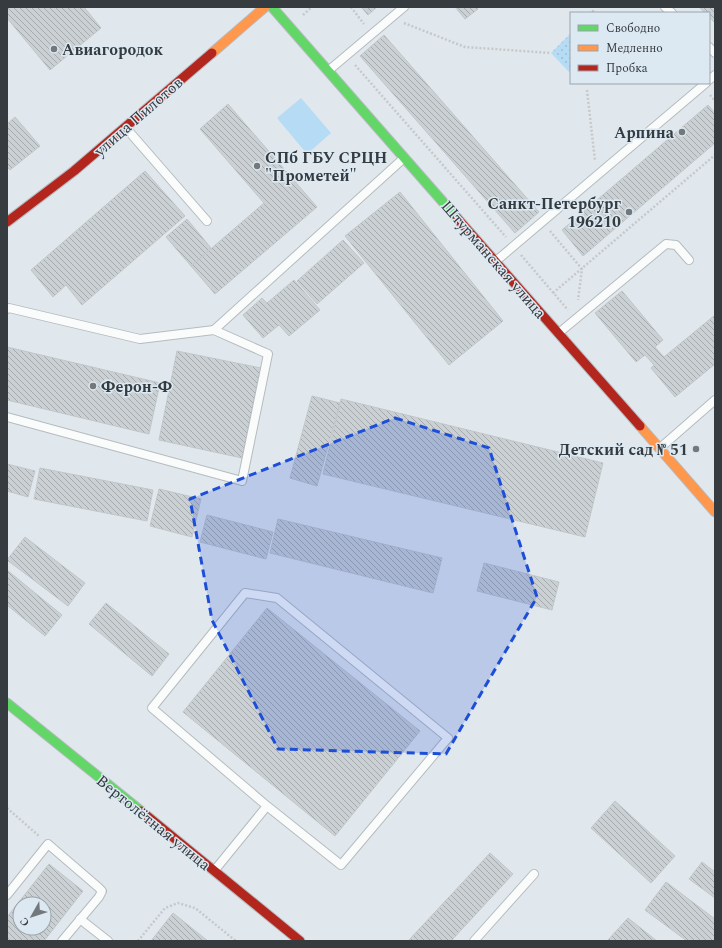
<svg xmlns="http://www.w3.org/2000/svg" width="722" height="948" viewBox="0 0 722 948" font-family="Spectral,serif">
<defs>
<pattern id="park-dots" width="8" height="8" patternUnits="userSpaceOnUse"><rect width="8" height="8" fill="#b5dbf5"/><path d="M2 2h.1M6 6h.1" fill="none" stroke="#9cbdd3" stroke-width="1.8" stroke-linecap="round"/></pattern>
<pattern id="building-back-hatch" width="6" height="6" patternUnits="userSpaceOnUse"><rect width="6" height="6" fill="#cad0d3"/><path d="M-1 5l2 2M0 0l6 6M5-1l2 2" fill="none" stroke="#a5aaad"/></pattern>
</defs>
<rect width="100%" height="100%" fill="#e1e8ed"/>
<path fill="url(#park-dots)" d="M571,33V74L551,53Z"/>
<path fill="#b5dbf5" d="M301,98L331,133L307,154L277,118Z"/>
<g fill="url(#building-back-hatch)" stroke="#c1c6ca" fill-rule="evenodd">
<path d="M7,7H84L101,28L50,70L7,18Z"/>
<path d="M361,7H377L368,15Z"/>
<path d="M455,7H476L478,9L465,19Z"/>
<path d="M699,7H715V23L709,17V13H705Z"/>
<path d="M384,35L539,212L515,233L360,56Z"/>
<path d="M228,104L317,207L215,294L191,266L264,203L200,129Z"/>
<path d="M708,105L715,113V143L583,256L562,230Z"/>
<path d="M15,117L40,146L10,170L7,167V124Z"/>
<path d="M145,171L185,216L82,305L66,285L53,297L31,270Z"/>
<path d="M400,192L503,321L449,365L345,236Z"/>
<path d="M187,219L211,248L191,266L166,237Z"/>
<path d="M343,240L364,263L317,304L297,281Z"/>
<path d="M294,280L320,310L289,336L279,325L263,338L243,315L262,298L267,303Z"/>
<path d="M622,291L663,340L655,347L664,357L715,315V364L675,397L651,368L654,365L645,355L636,362L595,313Z"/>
<path d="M7,347L160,383L149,434L7,400Z"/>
<path d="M177,351L261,368L242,458L159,440Z"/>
<path d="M312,396L340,403L317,486L290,478Z"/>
<path d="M341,399L603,463L585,537L323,474Z"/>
<path d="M7,464L35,471L28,497L7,491Z"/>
<path d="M40,468L153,490L147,521L34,499Z"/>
<path d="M159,489L201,499L192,537L150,526Z"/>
<path d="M207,515L273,532L266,559L200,542Z"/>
<path d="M278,519L442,558L433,593L270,553Z"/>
<path d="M25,537L85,583L68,606L7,560Z"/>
<path d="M484,563L559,582L552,610L477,591Z"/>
<path d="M7,570L62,615L45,636L7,605Z"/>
<path d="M106,603L169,654L152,676L89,624Z"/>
<path d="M267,608L420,731L335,836L183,712Z"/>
<path d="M615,801L675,856L651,883L591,828Z"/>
<path d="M490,853L513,874L451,941H408Z"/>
<path d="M702,862L715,872V898L689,879Z"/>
<path d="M49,864L83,891L44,941H7V917ZM20,904H44V928H20Z"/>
<path d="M666,882L715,919V941H687L645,910Z"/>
<path d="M173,913L208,941H151Z"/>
<path d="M628,918L657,941H607Z"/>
</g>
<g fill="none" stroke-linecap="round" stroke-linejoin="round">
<defs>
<g id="lane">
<path d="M665,7L672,13"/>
<path d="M709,47L715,53"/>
<path d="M328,71L404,7"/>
<path d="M709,80L715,75"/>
<path d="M126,128L207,221"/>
<path d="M496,261L706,83"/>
<path d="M7,309L9,308L140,339L214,330L268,354L242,481L7,417"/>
<path d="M214,330L404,158"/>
<path d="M560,332L666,244L676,245L689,260"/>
<path d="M660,448L715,400"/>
<path d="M214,871L267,806L341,865L448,738L277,598L245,593L152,708L267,806"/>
<path d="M7,895L48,844L98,887L102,891L99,897L62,941"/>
<path d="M80,919L108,941"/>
<path d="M474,941L534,874"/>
</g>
<g id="fast">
<path d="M272,7L457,218"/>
<path d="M7,703L141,811"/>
</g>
<g id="slow">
<path d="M212,53L265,7"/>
<path d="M640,426L715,512"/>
</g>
<g id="jam">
<path d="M457,218L640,426"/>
<path d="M7,222L74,171L212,53"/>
<path d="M141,811L300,941"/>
</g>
</defs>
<use href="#lane" stroke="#b6bbbf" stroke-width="10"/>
<use href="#fast" stroke="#b6bbbf" stroke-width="11"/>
<use href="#slow" stroke="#b6bbbf" stroke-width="11"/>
<use href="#jam" stroke="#b6bbbf" stroke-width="11"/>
<g stroke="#c6c8ca" stroke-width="2.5" stroke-dasharray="2 2" stroke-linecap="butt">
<path d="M351,7L364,24"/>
<path d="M593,12V7"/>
<path d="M303,15L312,7"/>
<path d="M404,23L465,47L551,53"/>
<path d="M355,65L506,237"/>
<path d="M587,90L595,161"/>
<path d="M710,95L715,101"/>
<path d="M550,231L582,269L578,300"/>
<path d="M521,255L568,310"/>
<path d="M553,293L715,155"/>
<path d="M7,808L39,836"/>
<path d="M138,941L165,908L178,903L195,908L236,941"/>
</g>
<use href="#lane" stroke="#fafcfc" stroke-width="8"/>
<use href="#fast" stroke="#63d668" stroke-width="9"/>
<use href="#slow" stroke="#ff974d" stroke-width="9"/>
<use href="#jam" stroke="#b3261e" stroke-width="9"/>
</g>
<path fill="#1d4ed8" fill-opacity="0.2" stroke="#1d4ed8" stroke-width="3" stroke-dasharray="8 5" stroke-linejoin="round" d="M395,418L489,448L537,597L446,754L278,749L212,620L190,499Z"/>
<g fill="#72787c" stroke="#dce9f2" stroke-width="1.5">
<circle cx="54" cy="49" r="4"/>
<circle cx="682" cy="132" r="4"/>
<circle cx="257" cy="166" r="4"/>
<circle cx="629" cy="212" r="4"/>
<circle cx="93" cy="386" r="4"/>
<circle cx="696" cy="449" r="4"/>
</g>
<g text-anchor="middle" stroke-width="3" stroke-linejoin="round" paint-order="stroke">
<g font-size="16" font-weight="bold" fill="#363b3f" stroke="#dce9f2" text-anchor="start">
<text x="62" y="55">Авиагородок</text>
<text x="674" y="138" text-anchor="end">Арпина</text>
<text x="265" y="163">СПб ГБУ СРЦН<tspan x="265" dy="18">"Прометей"</tspan></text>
<text x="621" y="209" text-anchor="end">Санкт-Петербург<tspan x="621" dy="18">196210</tspan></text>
<text x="101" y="392">Ферон-Ф</text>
<text x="688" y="455" text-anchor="end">Детский сад № 51</text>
</g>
<g font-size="16" fill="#363b3f" stroke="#dce9f2">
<text transform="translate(138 116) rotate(-41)" y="6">улица Пилотов</text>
<text transform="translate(494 259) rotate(49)" y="6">Штурманская улица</text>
<text transform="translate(154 822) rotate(39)" y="6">Вертолётная улица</text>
</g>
</g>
<rect width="722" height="948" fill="none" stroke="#363b3f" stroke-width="16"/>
<rect x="570" y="12" width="140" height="72" fill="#dce9f2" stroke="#9aa3aa"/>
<rect x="578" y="25" width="20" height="6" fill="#63d668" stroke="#9aa3aa"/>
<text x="606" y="32" font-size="12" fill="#363b3f">Свободно</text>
<rect x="578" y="45" width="20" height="6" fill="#ff974d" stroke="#9aa3aa"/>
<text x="606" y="52" font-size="12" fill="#363b3f">Медленно</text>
<rect x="578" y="65" width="20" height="6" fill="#b3261e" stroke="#9aa3aa"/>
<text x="606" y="72" font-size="12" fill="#363b3f">Пробка</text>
<g transform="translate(32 916) rotate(231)"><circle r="19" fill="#dce9f2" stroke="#9aa3aa"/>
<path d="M0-3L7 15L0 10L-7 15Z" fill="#72787c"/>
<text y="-6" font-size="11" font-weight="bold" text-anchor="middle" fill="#363b3f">С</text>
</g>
</svg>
